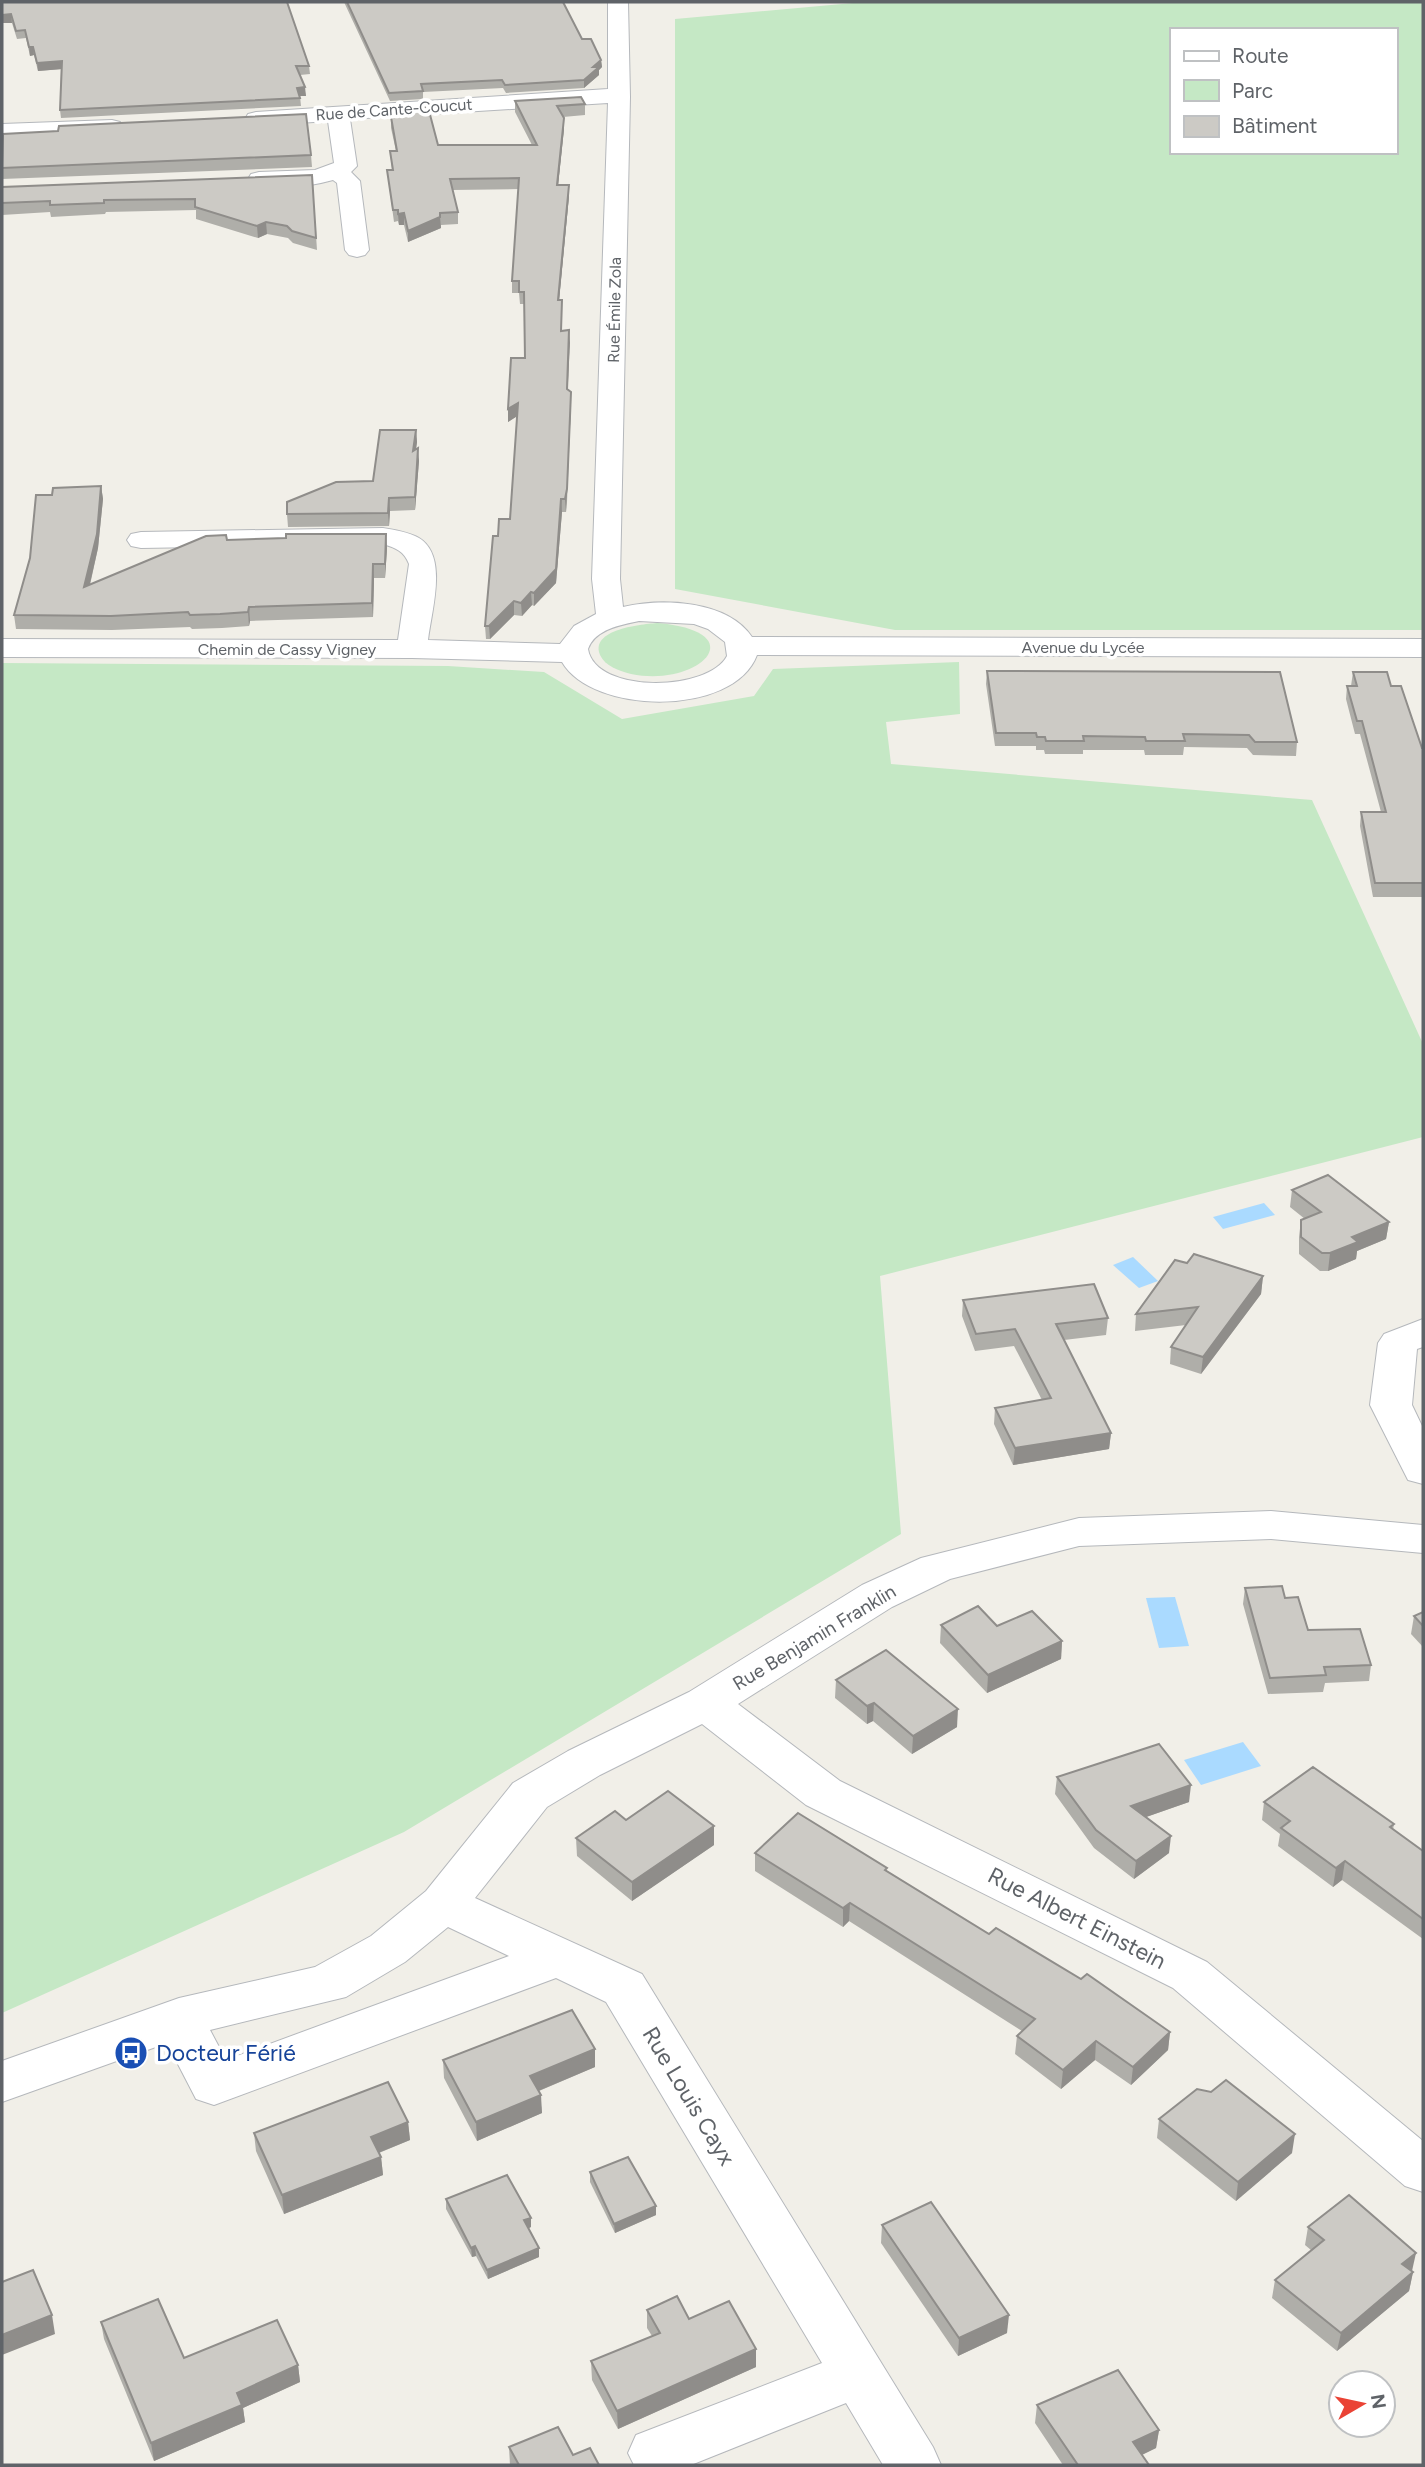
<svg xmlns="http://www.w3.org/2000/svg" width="1425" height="2467" viewBox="0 0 1425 2467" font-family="Figtree,sans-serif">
<rect width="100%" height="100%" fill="#f1efe8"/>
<g fill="#c5e8c5" fill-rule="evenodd">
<path d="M864,2H1423V630H895L675,589V19ZM1171,30H1395V152H1171Z"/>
<path d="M658,623C756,632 698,688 631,674C619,671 605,666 600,655C589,629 643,624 658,623Z"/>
<path d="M959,662L960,714L886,722L891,764L1312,800L1423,1044V1137L880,1276L901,1534L404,1832L2,2013V663L448,666L544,672L622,719L754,696L773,669Z"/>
</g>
<g fill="#aadaff">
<path d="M1264,1203L1275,1215L1223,1229L1213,1217Z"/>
<path d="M1133,1257L1158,1281L1139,1288L1113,1265Z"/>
<path d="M1175,1597L1189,1646L1159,1648L1146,1598Z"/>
<path d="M1243,1742L1261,1766L1201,1785L1184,1760Z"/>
</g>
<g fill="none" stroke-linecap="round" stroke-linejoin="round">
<defs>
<g id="street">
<path d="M608,2H628L630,97L620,579L623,607C662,598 727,600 752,637L1423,639V657L757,655C734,717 593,715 562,662L412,658L2,657V639L398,640L409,564C404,551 396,548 383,544L141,548L131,546L127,540L131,534L141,532L383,528C395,530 409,532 419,538C449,556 431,612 428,640L560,644L574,626L596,614L592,579L608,103L350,119L357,166L351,172L360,181L369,250L365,255L357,257L349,255L345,250L337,183L333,180C308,187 276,190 251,184L248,179L251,174L259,172L315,170L334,163L328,121L256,126L248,124L245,119L248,114L256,112L608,89ZM639,621L694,624L708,629L725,642L727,656C708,692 595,694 588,649C595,629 621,625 639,621Z"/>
<path d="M112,120L120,122L123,127L120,132L2,138V124Z"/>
<path d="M1423,1319V1347L1417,1349L1412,1405L1423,1428V1484L1408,1480L1370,1405L1378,1343L1384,1334Z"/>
<path d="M1271,1511L1423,1525V1553L1271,1539L1079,1546L950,1579L892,1607L738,1704L840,1781L1207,1962L1423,2141V2192L1405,2186L1173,1988L806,1805L702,1724L600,1775L547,1807L475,1898L642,1974L933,2447L941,2465H883L846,2403L691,2465H634L628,2453L636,2435L822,2363L606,2002L556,1978L214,2105L196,2099L167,2043L2,2102V2061L179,1998L315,1967L371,1936L426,1891L513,1783L568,1751L689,1692L862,1585L921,1558L1079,1518ZM448,1927L509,1956L226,2060L210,2030L346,1997L405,1962Z"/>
</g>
</defs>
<use href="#street" stroke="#b5b8bc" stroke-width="2"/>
<use href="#street" fill="#fff" fill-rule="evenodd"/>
</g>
<g fill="#afaea9">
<path d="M2,2L309,66L310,74L300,75L306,96H300L301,106L61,118L60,110L61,69L38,71L34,55L30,56L26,38L17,39L12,23H2Z"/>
<path d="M344,2H563L582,39L601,60L602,67L599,70V75L584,88L506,93L503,88L423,92V99L390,101Z"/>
<path d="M515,101L585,104V115L563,117L564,129L558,185L569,196L559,300L562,331L569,330L568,390L571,405L567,502L566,512H562L556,583L534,606L532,605L522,616L514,615L490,639H486L485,626L498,536L510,519L517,416L508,422V409L525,358L524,304H520L519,293H512V281L519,189L452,190L458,212V224L441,225V228L408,242L404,225H399L398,221L394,222L387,170H392L390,151H396L391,128V117H398V109L438,145H532L515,112Z"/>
<path d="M2,138L311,155L312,167L2,179V180Z"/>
<path d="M312,175L317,250L293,243L288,238L267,234L258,238L196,219V210L106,212L105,214L51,217L50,212L2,215V187Z"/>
<path d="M416,430L417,442L416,449L419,461L415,510L390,511L389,526L288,527L287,514L373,481Z"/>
<path d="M101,486L103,499L98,548L90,585L227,540L386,534L387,548L385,578H374L373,617L250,621L249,626L222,628L192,629L190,627L112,630L16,629L14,615L52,495Z"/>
<path d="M987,671L1297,742L1296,756L1253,755L1247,748L1184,747L1183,755H1145L1144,750H1083V754H1045L1044,750H1036V746H995L986,684Z"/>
<path d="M1353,672L1391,686L1422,748H1423V897H1373L1360,826L1361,812H1381L1360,734H1355L1346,699L1347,686H1351Z"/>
<path d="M1292,1190L1389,1222L1386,1239L1357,1251L1356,1259L1328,1271H1320L1299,1254V1237L1301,1220L1305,1219L1290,1207Z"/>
<path d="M1187,1263L1263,1276L1261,1294L1201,1374L1170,1364L1171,1347L1186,1325L1135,1331L1136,1314Z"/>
<path d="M963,1300L1108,1318L1106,1335L1064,1340L1111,1433L1109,1449L1013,1465L994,1424L995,1408L1042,1400L1014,1346L975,1351L962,1316Z"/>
<path d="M1245,1588L1308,1630L1371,1665L1369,1681L1325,1683L1323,1692L1268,1694L1243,1604Z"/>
<path d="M1423,1612V1647L1411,1634L1414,1616Z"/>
<path d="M941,1625L997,1626L1062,1641L1061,1659L987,1693L940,1643Z"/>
<path d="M836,1680L957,1727L912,1754L873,1721L867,1724L835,1698Z"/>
<path d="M1057,1777L1189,1802L1146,1817L1169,1853L1134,1879L1094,1848L1055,1794Z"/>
<path d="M1264,1802L1394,1824L1393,1830L1423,1851V1939L1342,1880L1333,1887L1278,1846L1280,1834L1262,1820Z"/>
<path d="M626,1820L714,1845L632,1901L577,1856L576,1838Z"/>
<path d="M755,1853L887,1871L989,1934L1170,2032L1168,2050L1131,2085L1095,2060L1061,2089L1015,2054L1017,2036L1022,2031L849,1921L843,1927L755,1871Z"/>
<path d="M443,2060L595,2067L539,2091L542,2113L477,2141L444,2078Z"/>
<path d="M1159,2119L1292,2153L1236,2201L1157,2138Z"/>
<path d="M408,2122L410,2140L379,2153L381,2157L383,2175L284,2214L256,2151L254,2133Z"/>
<path d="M590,2172L656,2206V2215L615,2233L590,2182Z"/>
<path d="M446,2199L531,2227L528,2228L539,2257L488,2279L476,2256L472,2257L446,2209Z"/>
<path d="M882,2225L1007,2333L958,2356L881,2243Z"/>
<path d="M1308,2227L1413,2272L1409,2291L1337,2351L1272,2298L1275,2280L1311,2250L1305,2245Z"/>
<path d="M647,2310L689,2319L756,2367L618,2429L592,2380L591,2361L652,2336L647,2328Z"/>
<path d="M101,2322L184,2358L298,2365L300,2382L243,2408L245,2422L154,2461L104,2339Z"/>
<path d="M1037,2405L1159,2430L1156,2448L1142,2455L1149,2465H1063L1035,2423Z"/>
<path d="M509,2447L573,2455L599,2465H510Z"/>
</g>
<g fill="#8f8d8a">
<path d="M11,14L12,23H2V15Z"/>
<path d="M29,47H33L34,55L30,56Z"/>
<path d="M601,60L602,67L599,70V75L584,88V80L593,67Z"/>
<path d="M62,61L63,69L38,71L37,63Z"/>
<path d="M305,87L306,96H298L297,88Z"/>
<path d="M564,118V129L557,196V185Z"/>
<path d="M569,185V196L558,312V300Z"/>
<path d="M404,213V225H399L398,214Z"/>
<path d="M440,217L441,228L408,242V231Z"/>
<path d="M266,222L267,234L258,238L257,226Z"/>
<path d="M569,330L570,343L567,401V389Z"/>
<path d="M571,392V405L566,512L565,499Z"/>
<path d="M518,403L519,415L508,422V409Z"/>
<path d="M416,430L417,442L414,464L413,451Z"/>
<path d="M418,448L419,461L415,510V497Z"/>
<path d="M101,486L103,499L98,548L86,601L84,587Z"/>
<path d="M389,498L390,511L389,526L388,513Z"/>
<path d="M561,499L562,512L556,583L534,606V593Z"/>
<path d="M386,534L387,548L385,578V564Z"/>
<path d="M373,564L374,578L373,617L372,603Z"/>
<path d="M531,592L532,605L522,616L521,603Z"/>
<path d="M514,601V615L490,639L489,626Z"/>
<path d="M249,607L250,621L249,626L248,612Z"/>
<path d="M1389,1222L1386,1239L1357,1251L1356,1259L1328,1271L1330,1253L1352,1237Z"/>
<path d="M1263,1276L1261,1294L1201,1374L1203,1357Z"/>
<path d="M1111,1433L1109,1449L1013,1465L1015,1448Z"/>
<path d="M1062,1641L1061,1659L987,1693L988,1675Z"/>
<path d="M874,1703L873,1721L867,1724V1706Z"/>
<path d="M958,1709L957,1727L912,1754L913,1736Z"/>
<path d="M1191,1785L1189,1802L1129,1823L1131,1806Z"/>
<path d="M714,1826V1845L632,1901V1882Z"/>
<path d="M1171,1836L1169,1853L1134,1879L1136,1861Z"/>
<path d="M1345,1861L1342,1880L1333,1887L1336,1868Z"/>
<path d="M850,1903L849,1921L843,1927V1908Z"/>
<path d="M1170,2032L1168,2050L1131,2085L1133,2067Z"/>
<path d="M1096,2041L1095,2060L1061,2089L1063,2070Z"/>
<path d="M595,2049V2067L531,2094L530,2076Z"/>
<path d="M541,2095L542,2113L477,2141L476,2122Z"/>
<path d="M408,2122L410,2140L373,2155L371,2137Z"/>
<path d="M1295,2134L1292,2153L1236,2201L1238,2182Z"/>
<path d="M381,2157L383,2175L284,2214L282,2195Z"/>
<path d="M656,2206V2215L615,2233L614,2224Z"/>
<path d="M531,2218V2227L525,2230L524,2220Z"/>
<path d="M475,2246L476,2256L472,2257L471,2248Z"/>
<path d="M539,2248V2257L488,2279L487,2270Z"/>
<path d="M1416,2253L1412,2271L1402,2264Z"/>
<path d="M1413,2272L1409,2291L1337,2351L1341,2333Z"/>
<path d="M52,2315L55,2334L2,2355V2335Z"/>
<path d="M1009,2315L1007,2333L958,2356L959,2338Z"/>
<path d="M756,2349V2367L618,2429L617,2411Z"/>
<path d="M298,2365L300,2382L243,2408L245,2422L154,2461L151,2443L237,2393Z"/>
<path d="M1159,2430L1156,2448L1131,2460L1133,2442Z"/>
</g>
<g fill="#cccac5" stroke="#8f8d8a" stroke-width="2">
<path d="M2,2H287L309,66H296L305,87L297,88L300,98L60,110L62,61L37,63L33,47H29L25,30L16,31L11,14L2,15Z"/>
<path d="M347,2H563L582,39H591L601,60L593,67H599L584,80L505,85L502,80L421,84L423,91L389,93Z"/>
<path d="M581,97L585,104L557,106L564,118L557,185H569L558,300H562L561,331L569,330L567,389L571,392L567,489L565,499H561L556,569L534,593L531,592L521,603L514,601L489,626H485L493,536H498L499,519H510L518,403L508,409L511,358H525L524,292H519V281H512L519,178L450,179L458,212L440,213V217L408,231L404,213L398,214V210H393L387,170H393L390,151H397L391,117H401L398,109L428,107L438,145H537L515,101Z"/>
<path d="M306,114L311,155L2,168L3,134L58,131L59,126Z"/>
<path d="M312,175L316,238L292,231L287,226L266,222L257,226L195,207V199L104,200V203L50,205V201L2,203V187Z"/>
<path d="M380,430H416L413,451L418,448L415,497L389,498L388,513L287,514V502L336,482L373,481Z"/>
<path d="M101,486L97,534L84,587L206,536L226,535L227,540L286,538V534H386L385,564H373L372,603L249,607L248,612L220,614L190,615L188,612L111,616L14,615L30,558L36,495H52L53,488Z"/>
<path d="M987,671L1280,672L1297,742H1255L1249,735L1183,734L1185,741H1146L1145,737L1083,736L1084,741H1046L1045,737H1037L1036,733H996Z"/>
<path d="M1353,672H1387L1391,686H1401L1422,748H1423V883H1375L1361,812H1386L1362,721H1357L1347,686H1357Z"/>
<path d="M1328,1175L1389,1222L1352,1237L1358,1242L1330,1253H1322L1301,1237V1220L1321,1212L1292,1190Z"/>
<path d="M1194,1254L1263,1276L1203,1357L1171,1347L1198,1307L1136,1314L1175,1260L1187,1263Z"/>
<path d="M1094,1284L1108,1318L1056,1324L1111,1433L1015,1448L995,1408L1051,1398L1015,1329L976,1334L963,1300Z"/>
<path d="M1282,1586L1285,1598L1298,1597L1308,1630L1360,1629L1371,1665L1324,1667L1326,1675L1270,1678L1245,1588Z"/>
<path d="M978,1606L997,1626L1032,1611L1062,1641L988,1675L941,1625Z"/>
<path d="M1423,1612V1626L1414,1616Z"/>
<path d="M886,1650L958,1709L913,1736L874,1703L867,1706L836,1680Z"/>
<path d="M1159,1744L1191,1785L1131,1806L1171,1836L1136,1861L1096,1830L1057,1777Z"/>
<path d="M1313,1767L1394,1824L1390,1827L1423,1851V1919L1345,1861L1336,1868L1281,1828L1290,1821L1264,1802Z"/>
<path d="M668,1791L714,1826L632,1882L576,1838L615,1811L626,1820Z"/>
<path d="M798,1813L887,1868L885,1870L989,1934L996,1928L1081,1979L1087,1974L1170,2032L1133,2067L1096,2041L1063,2070L1017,2036L1035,2019L850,1903L843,1908L755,1853Z"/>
<path d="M572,2010L595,2049L530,2076L541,2095L476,2122L443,2060Z"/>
<path d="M1226,2080L1295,2134L1238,2182L1159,2119L1197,2089L1211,2092Z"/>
<path d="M388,2082L408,2122L371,2137L381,2157L282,2195L254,2133Z"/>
<path d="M628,2157L656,2206L614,2224L590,2172Z"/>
<path d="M507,2175L531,2218L524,2220L539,2248L487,2270L475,2246L471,2248L446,2199Z"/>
<path d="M1349,2195L1416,2253L1402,2264L1413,2272L1341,2333L1275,2280L1324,2240L1308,2227Z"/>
<path d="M931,2202L1009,2315L959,2338L882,2225Z"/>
<path d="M33,2270L52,2315L2,2335V2282Z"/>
<path d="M677,2296L689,2319L729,2301L756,2349L617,2411L591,2361L660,2333L647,2310Z"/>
<path d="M158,2299L184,2358L277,2320L298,2365L237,2393L242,2405L151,2443L101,2322Z"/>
<path d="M1118,2370L1159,2430L1133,2442L1149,2465H1078L1037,2405Z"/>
<path d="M558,2427L573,2455L590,2448L599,2465H519L509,2447Z"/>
</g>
<defs>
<symbol id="bus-disc" viewBox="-11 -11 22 22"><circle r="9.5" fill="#1a4fb4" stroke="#fff"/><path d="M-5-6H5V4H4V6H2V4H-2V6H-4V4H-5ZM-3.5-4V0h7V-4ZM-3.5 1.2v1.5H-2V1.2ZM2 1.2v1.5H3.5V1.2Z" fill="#fff"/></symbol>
</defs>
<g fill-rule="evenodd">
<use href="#bus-disc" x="112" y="2034" width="38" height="38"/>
</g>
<g text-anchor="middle" stroke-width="7" stroke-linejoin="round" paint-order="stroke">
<g font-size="16" fill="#5f6368" stroke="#fff">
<text transform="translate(394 109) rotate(-4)" y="6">Rue de Cante-Coucut</text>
<text transform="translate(614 310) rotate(-89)" y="6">Rue Émile Zola</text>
<text x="1083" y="653">Avenue du Lycée</text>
<text x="287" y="655">Chemin de Cassy Vigney</text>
</g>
<g font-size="19" fill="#5f6368" stroke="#fff">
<text transform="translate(814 1637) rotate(-31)" y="7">Rue Benjamin Franklin</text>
</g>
<g font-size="23" fill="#5f6368" stroke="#fff">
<text transform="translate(1077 1918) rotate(27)" y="8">Rue Albert Einstein</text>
<text transform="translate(689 2096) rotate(59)" y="8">Rue Louis Cayx</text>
</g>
<g font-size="23" fill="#164399" stroke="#fff" text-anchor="start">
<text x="156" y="2061">Docteur Férié</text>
</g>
</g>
<rect width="1425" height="2467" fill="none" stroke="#5f6368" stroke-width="7"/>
<rect x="1170" y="28" width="228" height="126" fill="#ffffff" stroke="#bfc1c3" stroke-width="2"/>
<rect x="1184" y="51" width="35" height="10" fill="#ffffff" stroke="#bfc1c3" stroke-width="2"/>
<text x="1232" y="63" font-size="21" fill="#5f6368">Route</text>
<rect x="1184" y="80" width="35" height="21" fill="#c5e8c5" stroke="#bfc1c3" stroke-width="2"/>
<text x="1232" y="98" font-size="21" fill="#5f6368">Parc</text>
<rect x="1184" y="116" width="35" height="21" fill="#cccac5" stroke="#bfc1c3" stroke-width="2"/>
<text x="1232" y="133" font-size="21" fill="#5f6368">Bâtiment</text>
<g transform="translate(1362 2404) rotate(81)"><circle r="33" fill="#ffffff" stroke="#bfc1c3" stroke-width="2"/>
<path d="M0-5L12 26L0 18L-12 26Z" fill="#ea4335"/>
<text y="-10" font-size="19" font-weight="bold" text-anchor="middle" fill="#5f6368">N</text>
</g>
</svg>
